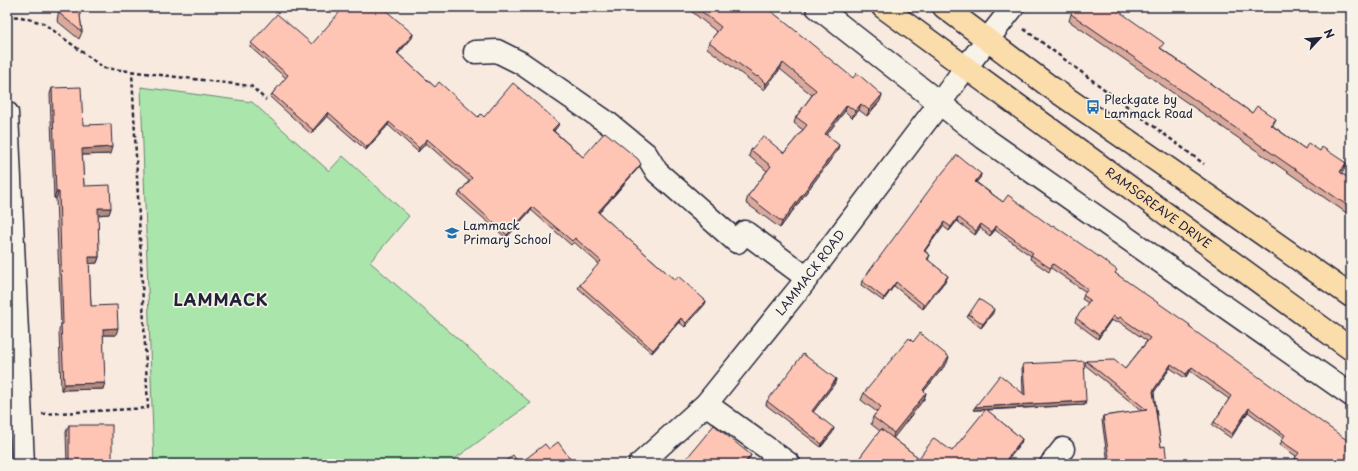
<svg xmlns="http://www.w3.org/2000/svg" width="1358" height="471" viewBox="0 0 1358 471" font-family="'Playpen Sans',sans-serif">
<rect width="100%" height="100%" fill="#f8eade"/>
<filter id="ink" filterUnits="userSpaceOnUse"><feTurbulence type="fractalNoise" baseFrequency=".025" numOctaves="2"/><feDisplacementMap in="SourceGraphic" scale="8" xChannelSelector="R" yChannelSelector="G"/><feConvolveMatrix kernelMatrix="1 2 1 2 8 2 1 2 1" color-interpolation-filters="sRGB"/></filter>
<g filter="url(#ink)">
<path fill="#aae5ab" stroke="#668473" d="M141,87L252,102L329,171L343,156L409,216L370,262L531,403L448,464H154Z"/>
<g fill="none" stroke-linecap="round" stroke-linejoin="round">
<defs>
<g id="minor">
<path d="M817,7L984,138L1351,395"/>
<path d="M475,52L497,51L521,63L608,123L646,154L657,172L737,242L745,232L807,278"/>
<path d="M7,113L23,464"/>
<path d="M706,404L789,464"/>
<path id="s1" d="M640,464L706,404L802,285L939,104L966,67L1013,7"/>
<path d="M1051,464L1063,449"/>
</g>
<g id="highway">
<path id="s2" d="M883,7L1351,349"/>
<path d="M944,7L1049,86L1224,207L1351,296"/>
</g>
</defs>
<use href="#minor" stroke="#22223b" stroke-width="25"/>
<use href="#highway" stroke="#22223b" stroke-width="25"/>
<g stroke="#22223b" stroke-width="2.5" stroke-dasharray="4 3" stroke-linecap="butt">
<path d="M7,16L21,17L43,23L104,68L251,86L266,100"/>
<path d="M1024,29L1204,164"/>
<path d="M42,414L148,408L132,72"/>
</g>
<use href="#minor" stroke="#f7f3e8" stroke-width="22"/>
<use href="#highway" stroke="#fbddab" stroke-width="22"/>
</g>
<g fill="#daa99b" stroke="#22223b">
<path d="M49,7H79L82,32L79,39L57,21L59,9L49,10Z"/>
<path d="M686,7H766L880,101L867,116L859,110L852,118L845,111L826,135L839,145L837,151L780,228L746,203L748,196L767,171L749,156L751,150L784,153L803,130L794,123L796,117L812,95L780,69L764,90L755,83V84L707,48L709,42L717,32Z"/>
<path d="M1121,13L1162,49L1252,113L1273,125V126L1305,149L1320,151L1346,163L1344,170L1341,173L1351,180V216L1069,21L1071,14Z"/>
<path d="M413,34L412,38L398,54L435,87L478,117H484L558,126L554,131L583,157L641,164L639,167L599,213L675,280L706,301L705,304L685,327L679,322L652,353L578,288L580,285L599,264L574,242L571,245L531,210L506,238L458,196L460,192L469,181L426,143L418,152L388,125L366,150L327,116L311,134L270,97L272,94L286,78L250,47L251,43L312,44Z"/>
<path d="M52,88L83,125L110,154L82,155L84,186L111,208L109,214L98,215L99,257L97,263H89L91,306L116,335H103V389L61,390L59,330L61,326L56,198H54L50,94Z"/>
<path d="M981,174L980,178L976,182L1003,202L1116,274L1189,327L1351,464H1297L1294,462L1296,456L1280,445L1283,438L1248,412L1231,438L1212,425L1214,422L1229,399L1190,371L1185,378L1170,368L1154,392L1161,447L1167,464H1108L1102,420L1103,416L1142,411L1085,365L1086,361L1125,369L1147,341L1118,321L1117,323L1111,320L1098,339L1075,322L1076,318L1088,303L1082,299L1086,292L1051,268L1049,272L1030,259L1031,256L995,230L990,236L980,228L975,235L957,221L949,231L943,226L925,251L930,255L928,260L948,276L946,280L923,309L894,286L883,301L861,285L862,281Z"/>
<path d="M993,313L981,328L967,317L969,314Z"/>
<path d="M913,342L947,363L924,391L926,393L924,399L893,438L919,458L952,451L986,410H973L1023,394L1022,368L1023,364L1085,405L987,410L1022,439L1021,443L1005,464H855L880,431L871,424L873,417L877,412L861,400L864,393Z"/>
<path d="M835,383L813,412L833,432L821,447L766,405L767,401Z"/>
<path d="M69,425L112,464H67L66,432Z"/>
</g>
<g fill="#b28a7e" stroke="#22223b">
<path d="M50,7H60L59,9L49,10Z"/>
<path d="M413,34L412,38L395,56L397,53Z"/>
<path d="M783,63L780,69L764,90L766,84Z"/>
<path d="M882,95L880,101L867,116L869,110Z"/>
<path d="M861,104L859,110L852,118L855,111Z"/>
<path d="M847,105L845,111L822,141L825,134Z"/>
<path d="M328,112L327,116L311,134L313,130Z"/>
<path d="M1276,119L1273,125L1269,132L1271,125Z"/>
<path d="M389,122L388,125L366,150L367,147Z"/>
<path d="M559,123L558,126L551,133L552,130Z"/>
<path d="M427,139L426,143L418,152L419,148Z"/>
<path d="M839,145L837,151L780,228L782,222Z"/>
<path d="M112,147L110,154L80,155L82,149Z"/>
<path d="M1346,163L1344,170L1337,179L1340,172Z"/>
<path d="M641,164L639,167L597,215L598,212Z"/>
<path d="M981,174L980,178L974,185L975,182Z"/>
<path d="M56,192H59L56,198H54Z"/>
<path d="M532,207L531,210L506,238L507,235Z"/>
<path d="M98,208H111L109,214L96,215Z"/>
<path d="M958,217L957,221L949,231L951,227Z"/>
<path d="M944,222L943,226L922,254L924,251Z"/>
<path d="M981,224L980,228L975,235L976,231Z"/>
<path d="M996,226L995,230L990,236L992,232Z"/>
<path d="M89,257H99L97,263L86,264Z"/>
<path d="M948,276L946,280L923,309L924,305Z"/>
<path d="M896,282L894,286L883,301L884,298Z"/>
<path d="M706,301L705,304L685,327L686,323Z"/>
<path d="M994,309L993,313L981,328L983,324Z"/>
<path d="M1113,316L1111,320L1098,339L1099,335Z"/>
<path d="M681,318L679,322L652,353L653,350Z"/>
<path d="M118,328L116,335H101L103,329Z"/>
<path d="M949,357L947,363L920,396L923,390Z"/>
<path d="M1171,364L1170,368L1152,395L1153,391Z"/>
<path d="M1192,367L1190,371L1185,378L1186,374Z"/>
<path d="M836,379L835,383L811,415L812,411Z"/>
<path d="M105,383L103,389L61,390L64,384Z"/>
<path d="M926,393L924,399L892,440L894,433Z"/>
<path d="M1086,401L1085,405L973,410L975,407Z"/>
<path d="M1249,408L1248,412L1231,438L1232,434Z"/>
<path d="M834,428L833,432L821,447L822,444Z"/>
<path d="M1022,439L1021,443L1005,464H1003Z"/>
<path d="M751,455L749,460L746,464H744Z"/>
</g>
<g fill="#fec5b4" stroke="#22223b">
<path d="M61,7H79L82,32L60,14Z"/>
<path d="M344,7H382L413,34L397,53L435,87L439,82L478,117L481,114L484,117L513,83L559,123L552,130L583,157L605,132L638,159L641,164L598,212L675,280L678,276L706,301L686,323L681,318L653,350L580,285L601,261L575,238L572,241L532,207L507,235L460,192L472,178L427,139L419,148L389,122L367,147L328,112L313,130L272,94L288,75L251,43L277,14L312,44Z"/>
<path d="M696,7H766L791,27L853,78L857,73L882,95L869,110L861,104L855,111L847,105L825,134L839,145L782,222L748,196L771,166L751,150L763,136L784,153L807,125L796,117L816,90L783,63L766,84L758,76L757,77L709,42L721,27Z"/>
<path d="M1076,7H1121L1123,8L1120,12L1164,43L1160,48L1252,113L1257,106L1276,119L1271,125L1305,149L1308,143L1320,151L1322,147L1346,163L1340,172L1351,180V208L1071,14Z"/>
<path d="M81,87L83,125L111,124L112,147L82,149L84,186L110,185L111,208H98L99,257H89L91,306L117,305L118,328L103,329L105,383L64,384L61,324H63L59,192H56L52,88Z"/>
<path d="M957,155L981,174L975,182L1003,202L1008,195L1052,227L1053,225L1088,249L1117,270L1115,273L1190,325L1189,327L1351,443V464H1304L1295,458L1299,453L1281,441L1285,435L1249,408L1232,434L1214,422L1231,396L1192,367L1186,374L1171,364L1153,391L1161,447L1165,446L1167,464H1110L1103,416L1147,410L1086,361L1114,360L1125,369L1150,338L1120,317L1118,319L1113,316L1099,335L1076,318L1090,300L1083,295L1088,289L1053,264L1050,268L1031,255L1033,253L996,226L992,232L981,224L976,231L958,217L951,227L944,222L924,251L930,255L927,259L948,276L924,305L896,282L884,298L862,281L935,182Z"/>
<path d="M979,299L994,309L983,324L969,314Z"/>
<path d="M920,333L949,357L923,390L926,393L894,433L873,417L881,407L864,393L909,338L913,342Z"/>
<path d="M803,354L836,379L812,411L834,428L822,444L767,401Z"/>
<path d="M1084,361L1086,401L975,407L1000,375L1025,395L1023,364Z"/>
<path d="M986,409L1022,439L1003,464H855L881,429L919,458L934,438L952,451Z"/>
<rect x="69" y="425" width="43" height="39"/>
<path d="M714,425L751,455L744,464H682Z"/>
<path d="M558,442L574,464H502L513,455L519,464L545,444L549,449Z"/>
</g>
</g>
<defs>
<symbol id="bus-bare" viewBox="-9 -9 18 18"><path d="M-5-6H5V4H4V6H2V4H-2V6H-4V4H-5ZM-3.5-4V0h7V-4ZM-3.5 1.2v1.5H-2V1.2ZM2 1.2v1.5H3.5V1.2Z" fill="#1f6fb2" stroke="#f7f3e8" stroke-width="2.5" paint-order="stroke"/></symbol>
<symbol id="school-bare" viewBox="-9 -9 18 18"><path d="M0-5L7-2L0 1L-7-2ZM-4 1L0 2.5L4 1V4Q0 6-4 4Z" fill="#1f6fb2" stroke="#f7f3e8" stroke-width="2.5" paint-order="stroke"/></symbol>
</defs>
<g fill-rule="evenodd">
<use href="#bus-bare" x="1083" y="97" width="20" height="20"/>
<use href="#school-bare" x="442" y="223" width="20" height="20"/>
</g>
<g text-anchor="middle" stroke-width="3.5" stroke-linejoin="round" paint-order="stroke">
<g font-size="12" fill="#22223b" stroke="#f7f3e8" text-anchor="start">
<text x="1104" y="104">Pleckgate by<tspan x="1104" dy="14">Lammack Road</tspan></text>
<text x="463" y="230">Lammack<tspan x="463" dy="14">Primary School</tspan></text>
</g>
<g font-size="12" fill="#22223b" stroke="#f7f3e8">
<text dy="4" stroke="none"><textPath href="#s2" startOffset="341">RAMSGREAVE DRIVE</textPath></text>
<text dy="4" stroke="none"><textPath href="#s1" startOffset="257">LAMMACK ROAD</textPath></text>
</g>
<g font-size="16" font-weight="bold" letter-spacing="1" fill="#22223b" stroke="#f7f3e8">
<text x="221" y="306">LAMMACK</text>
</g>
</g>
<rect width="1358" height="471" fill="none" stroke="#f7f3e8" stroke-width="24"/>
<rect x="12" y="12" width="1334" height="447" fill="none" stroke="#22223b" stroke-width="1.5" filter="url(#ink)"/>
<g transform="translate(1320 38) rotate(64)" stroke="#f7f3e8" stroke-width="3" paint-order="stroke">
<path d="M0-3L7 15L0 10L-7 15Z" fill="#22223b"/>
<text y="-6" font-size="11" font-weight="bold" text-anchor="middle" fill="#22223b">N</text>
</g>
</svg>
